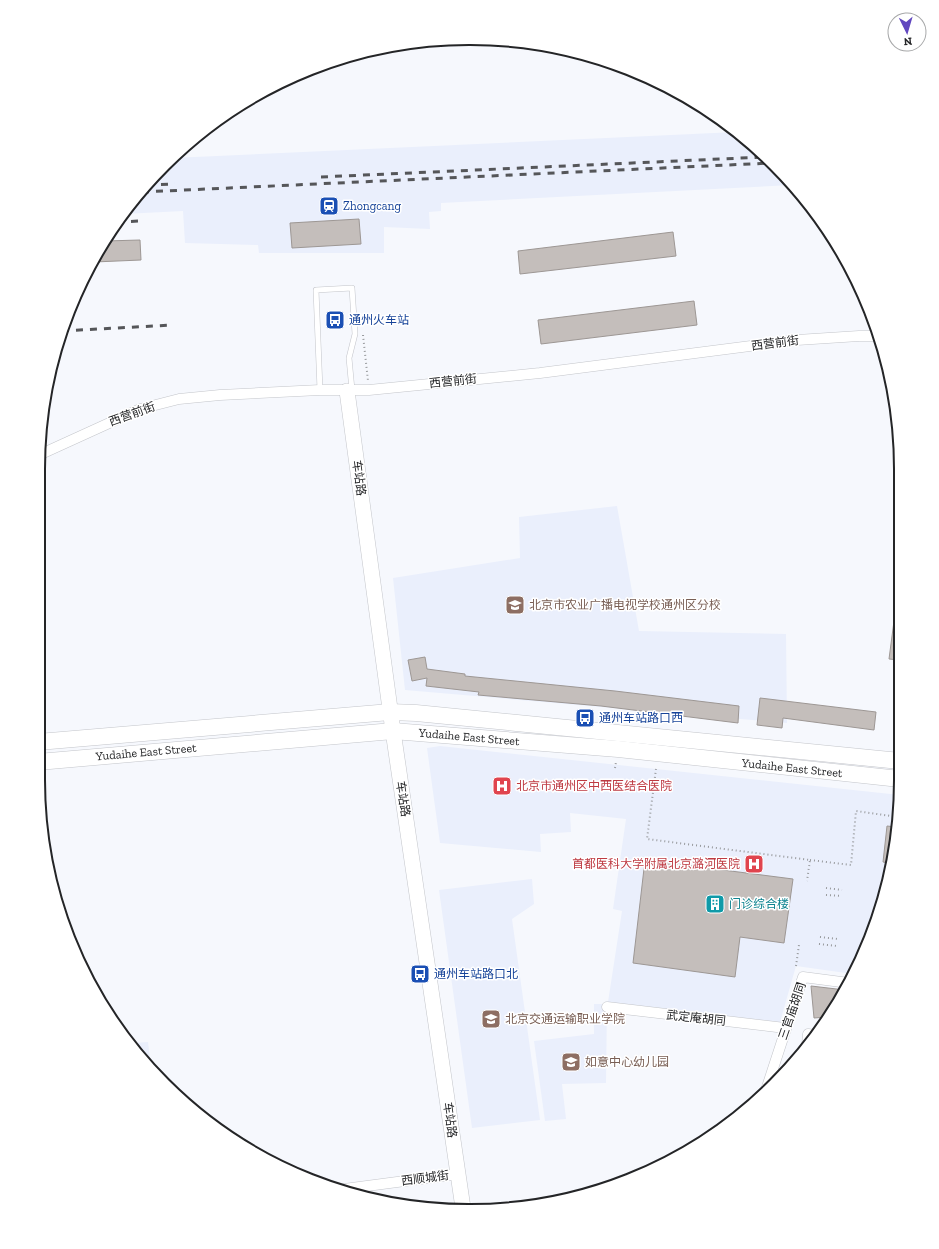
<svg xmlns="http://www.w3.org/2000/svg" width="939" height="1249" viewBox="0 0 939 1249" font-family="'Zilla Slab','Noto Sans SC',serif">
<rect width="100%" height="100%" fill="#f6f8fd"/>
<g fill="#eaeffc">
<path d="M736,132L754,145L792,185L441,203V211L429,212L430,229L384,227V253H259L258,245L185,243L183,211L124,214L164,165L172,158Z"/>
<path d="M617,506L639,631L786,634L787,723L405,690L393,578L520,558L519,517Z"/>
<path d="M440,746L900,795V808L878,918L853,974L796,966L780,1022L608,1002L622,911L613,909L626,819L570,813L571,832L540,834L541,852L440,843L427,748Z"/>
<path d="M532,879L534,904L512,919L540,1120L472,1128L439,890Z"/>
<path d="M594,1004H607L606,1083L562,1084L566,1119L545,1121L534,1041L594,1034Z"/>
<path d="M148,1042L151,1067L133,1043Z"/>
</g>
<g fill="#c4bebb" stroke="#9d9794">
<path d="M359,219L361,244L292,248L290,223Z"/>
<path d="M673,232L676,256L520,274L518,251Z"/>
<path d="M140,240L141,260L94,262L105,241Z"/>
<path d="M694,301L697,325L541,344L538,320Z"/>
<path d="M894,621H899V660L889,659Z"/>
<path d="M425,657L427,669L465,674V676L615,691L739,706L738,723L601,706L478,695L479,692L426,686L427,678L412,681L408,660Z"/>
<path d="M760,698L876,712L874,730L783,718L782,728L757,725Z"/>
<path d="M887,826L896,827L889,863L883,862Z"/>
<path d="M645,860L793,879L784,943L740,937L735,977L633,963Z"/>
<path d="M811,986L845,990L827,1017L814,1018Z"/>
</g>
<g fill="none" stroke-linecap="round" stroke-linejoin="round">
<defs>
<path id="lane" d="M320,390L316,290L352,288L355,334L349,358L352,390"/>
<g id="street">
<path d="M39,455L140,409L179,399L220,395L320,390H369L540,373L797,340L859,336H877"/>
<path d="M607,1007L785,1028"/>
<path d="M807,1045L808,1034L815,1035"/>
<path d="M766,1090L803,977L849,983"/>
<path d="M344,1189L458,1174"/>
</g>
<path id="secondary" d="M347,391L393,731L463,1208"/>
<g id="primary">
<path d="M38,742L390,712L416,713L900,761"/>
<path d="M38,762L393,731L618,749L900,779"/>
</g>
</defs>
<use href="#lane" stroke="#c3c5ca" stroke-width="6"/>
<use href="#street" stroke="#c3c5ca" stroke-width="11"/>
<use href="#secondary" stroke="#c3c5ca" stroke-width="16"/>
<use href="#primary" stroke="#c3c5ca" stroke-width="17"/>
<g stroke="#989a9d" stroke-width="2" stroke-dasharray="1 3" stroke-linecap="butt">
<path d="M363,335L368,381"/>
<path d="M615,768L616,762"/>
<path d="M656,769L647,839L810,860L807,881"/>
<path d="M810,860L851,865L856,811L898,817"/>
<path d="M826,888L842,890"/>
<path d="M826,895L841,896"/>
<path d="M820,937L838,939"/>
<path d="M819,944L837,946"/>
<path d="M796,966L799,945"/>
</g>
<use href="#lane" stroke="#fff" stroke-width="5"/>
<use href="#street" stroke="#fff" stroke-width="10"/>
<use href="#secondary" stroke="#fff" stroke-width="15"/>
<use href="#primary" stroke="#fff" stroke-width="16"/>
<g stroke="#555659" stroke-width="3" stroke-dasharray="7 7" stroke-linecap="butt">
<path d="M321,177L765,157"/>
<path d="M147,185L175,184"/>
<path d="M142,192L771,163"/>
<path d="M117,222L140,221"/>
<path d="M62,331L173,325"/>
</g>
</g>
<defs>
<symbol id="station-square" viewBox="-11 -11 22 22"><rect x="-9" y="-9" width="18" height="18" rx="4" fill="#1a4fb4" stroke="#fff"/><path d="M-3-6H3Q5-6 5-4V2Q5 4 3 4L4.5 6H3L1.5 4h-3L-3 6H-4.5L-3 4Q-5 4-5 2V-4Q-5-6-3-6ZM-3.5-4v3h7v-3ZM-3.5 1v1.5H-2V1ZM2 1v1.5H3.5V1Z" fill="#fff"/></symbol>
<symbol id="bus-square" viewBox="-11 -11 22 22"><rect x="-9" y="-9" width="18" height="18" rx="4" fill="#1a4fb4" stroke="#fff"/><path d="M-5-6H5V4H4V6H2V4H-2V6H-4V4H-5ZM-3.5-4V0h7V-4ZM-3.5 1.2v1.5H-2V1.2ZM2 1.2v1.5H3.5V1.2Z" fill="#fff"/></symbol>
<symbol id="university-square" viewBox="-11 -11 22 22"><rect x="-9" y="-9" width="18" height="18" rx="4" fill="#8d6e63" stroke="#fff"/><path d="M0-5L7-2L0 1L-7-2ZM-4 1L0 2.5L4 1V4Q0 6-4 4Z" fill="#fff"/></symbol>
<symbol id="hospital-square" viewBox="-11 -11 22 22"><rect x="-9" y="-9" width="18" height="18" rx="4" fill="#e0444e" stroke="#fff"/><path d="M-5-5h3v3.5h4V-5h3V5h-3V1.5h-4V5h-3Z" fill="#fff"/></symbol>
<symbol id="building-square" viewBox="-11 -11 22 22"><rect x="-9" y="-9" width="18" height="18" rx="4" fill="#0f9aa8" stroke="#fff"/><path d="M-4-6H4V6H1V3H-1V6H-4ZM-2.5-4.3h1.7v1.8h-1.7ZM.8-4.3h1.7v1.8H.8ZM-2.5-1h1.7V.8h-1.7ZM.8-1h1.7V.8H.8Z" fill="#fff"/></symbol>
<symbol id="school-square" viewBox="-11 -11 22 22"><rect x="-9" y="-9" width="18" height="18" rx="4" fill="#8d6e63" stroke="#fff"/><path d="M0-5L7-2L0 1L-7-2ZM-4 1L0 2.5L4 1V4Q0 6-4 4Z" fill="#fff"/></symbol>
</defs>
<g fill-rule="evenodd">
<use href="#station-square" x="318" y="195" width="22" height="22"/>
<use href="#bus-square" x="324" y="309" width="22" height="22"/>
<use href="#university-square" x="504" y="594" width="22" height="22"/>
<use href="#bus-square" x="574" y="707" width="22" height="22"/>
<use href="#hospital-square" x="491" y="775" width="22" height="22"/>
<use href="#hospital-square" x="743" y="853" width="22" height="22"/>
<use href="#building-square" x="704" y="893" width="22" height="22"/>
<use href="#bus-square" x="409" y="963" width="22" height="22"/>
<use href="#university-square" x="480" y="1008" width="22" height="22"/>
<use href="#school-square" x="560" y="1051" width="22" height="22"/>
</g>
<g text-anchor="middle" stroke-width="3" stroke-linejoin="round" paint-order="stroke">
<g font-size="12" fill="#164399" stroke="#fff" text-anchor="start">
<text x="343" y="210">Zhongcang</text>
<text x="349" y="324">通州火车站</text>
<text x="599" y="722">通州车站路口西</text>
<text x="434" y="978">通州车站路口北</text>
</g>
<g font-size="12" fill="#242527" stroke="#fff">
<text transform="translate(775 343) rotate(-7)" y="4">西营前街</text>
<text transform="translate(453 381) rotate(-6)" y="4">西营前街</text>
<text transform="translate(132 414) rotate(-20)" y="4">西营前街</text>
<text transform="translate(359 478) rotate(82)" y="4">车站路</text>
<text transform="translate(469 737) rotate(5)" y="4">Yudaihe East Street</text>
<text transform="translate(146 752) rotate(-5)" y="4">Yudaihe East Street</text>
<text transform="translate(792 768) rotate(6)" y="4">Yudaihe East Street</text>
<text transform="translate(403 799) rotate(81)" y="4">车站路</text>
<text transform="translate(792 1011) rotate(-71)" y="4">三官庙胡同</text>
<text transform="translate(696 1018) rotate(6)" y="4">武定庵胡同</text>
<text transform="translate(450 1120) rotate(82)" y="4">车站路</text>
<text transform="translate(425 1178) rotate(-7)" y="4">西顺城街</text>
</g>
<g font-size="12" fill="#785e54" stroke="#fff" text-anchor="start">
<text x="529" y="609">北京市农业广播电视学校通州区分校</text>
<text x="505" y="1023">北京交通运输职业学院</text>
<text x="585" y="1066">如意中心幼儿园</text>
</g>
<g font-size="12" fill="#be3a42" stroke="#fff" text-anchor="start">
<text x="516" y="790">北京市通州区中西医结合医院</text>
<text x="740" y="868" text-anchor="end">首都医科大学附属北京潞河医院</text>
</g>
<g font-size="12" fill="#0d838f" stroke="#fff" text-anchor="start">
<text x="729" y="908">门诊综合楼</text>
</g>
</g>
<path d="M0 0H939V1249H0ZM469 45H470A424 424 0 0 1 894 469V780A424 424 0 0 1 470 1204H469A424 424 0 0 1 45 780V469A424 424 0 0 1 469 45Z" fill="#fff" fill-rule="evenodd"/>
<path fill="none" stroke="#242527" stroke-width="2" d="M469 45H470A424 424 0 0 1 894 469V780A424 424 0 0 1 470 1204H469A424 424 0 0 1 45 780V469A424 424 0 0 1 469 45Z"/>
<g transform="translate(907 32) rotate(175)"><circle r="19" fill="#ffffff" stroke="#a7a8a9"/>
<path d="M0-3L7 15L0 10L-7 15Z" fill="#6147bf"/>
<text y="-6" font-size="11" font-weight="bold" text-anchor="middle" fill="#242527">N</text>
</g>
</svg>
